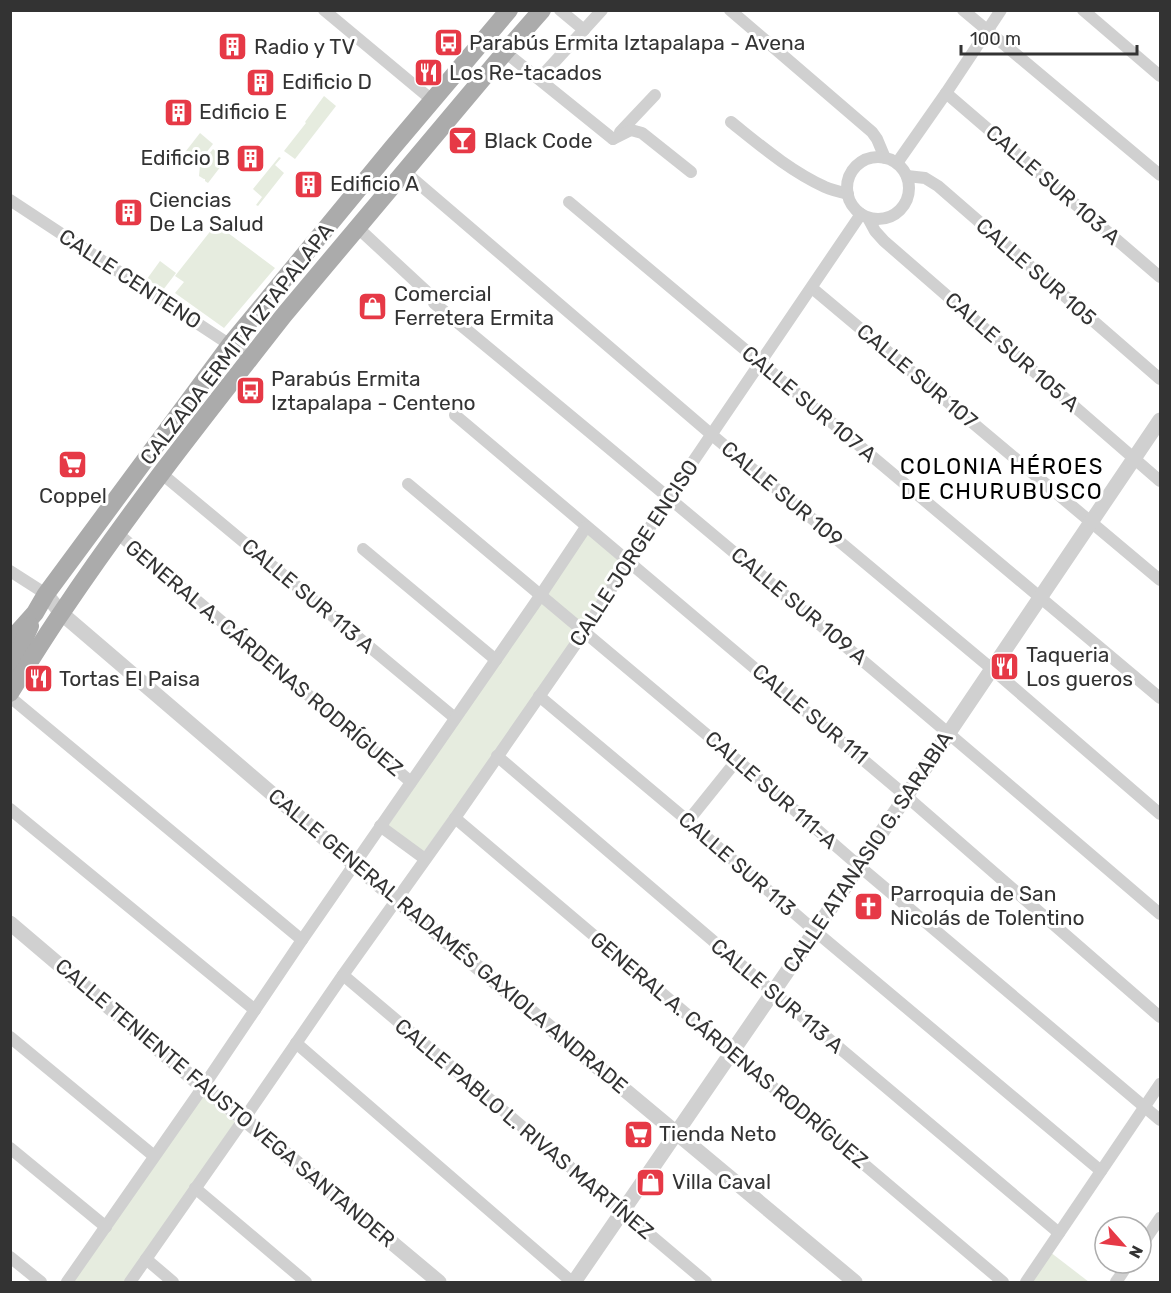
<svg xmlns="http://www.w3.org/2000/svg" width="1171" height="1293" viewBox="0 0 1171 1293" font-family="Rubik,sans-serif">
<rect width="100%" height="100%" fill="#fff"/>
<g fill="#e6ecdf">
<path d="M324,96L336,106L295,159L284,151L306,123L305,122Z"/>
<path d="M200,133L213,144L198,163L187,167L179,160Z"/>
<path d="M213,149L221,155L225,152L229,154L231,153L208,183L205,181V179H204L199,176L200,165Z"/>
<path d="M279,157L281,158L275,165L284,173L258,206L256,205L262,197L253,189Z"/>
<path d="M216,224L275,268L224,328L175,293L184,282L175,276Z"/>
<path d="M160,261L176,273L163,290L147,279Z"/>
<path d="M587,534L622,560L584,632L422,854L387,827Z"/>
<path d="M199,1093L235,1122L126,1282H71Z"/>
<path d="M1050,1252L1089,1282H1029Z"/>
</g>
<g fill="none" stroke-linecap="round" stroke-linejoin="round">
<g stroke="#d0d0d0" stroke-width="12">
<path d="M324,10L432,100"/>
<path d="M560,10L584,30"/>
<path d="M730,10L872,132L877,139L885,158"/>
<path d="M963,10L1160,175"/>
<path d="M1083,10L1160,76"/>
<path d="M505,52L613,139"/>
<path d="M539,79L602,10"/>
<path d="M946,93L1160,277"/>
<path d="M731,122C761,146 790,171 825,187C832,190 840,192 848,194"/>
<path d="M620,132L655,95"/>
<path d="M613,139L631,130L642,133L691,172"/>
<circle cx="878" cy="188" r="31"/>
<path d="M897,163L946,93L1001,10"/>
<path d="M405,172L712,435L992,669L1160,814"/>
<path d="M907,176L925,178L938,186L1160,379"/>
<path d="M10,200L250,358"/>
<path d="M569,202L1160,698"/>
<path d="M868,218L875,231L884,241L1160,481"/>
<path d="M358,228L428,293"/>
<path d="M812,288L1160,580"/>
<path d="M434,303C678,504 920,708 1160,914"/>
<path d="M455,415L906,796L1160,1017"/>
<path d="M162,474L455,718"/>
<path d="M408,484L737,760L859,866L1160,1120"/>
<path d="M117,533L411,782"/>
<path d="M363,549L496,660"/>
<path d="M10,571L46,594"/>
<path d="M539,696L688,821L815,931L1101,1171"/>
<path d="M10,697L302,940"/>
<path d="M497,756L773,992L1059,1233"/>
<path d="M10,809L255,1010"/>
<path d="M455,818L1003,1282"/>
<path d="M688,821L737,760"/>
<path d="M380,826L425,859"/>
<path d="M343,975L706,1282"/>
<path d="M10,1037L154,1156"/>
<path d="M296,1043L572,1282"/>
<path d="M10,1148L106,1227"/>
<path d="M195,1188L306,1282"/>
<path d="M1141,1246L1160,1218"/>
<path d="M10,1257L41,1282"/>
<path d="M146,1259L173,1282"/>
<path d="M67,1282L203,1087L302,940L540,596L586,527"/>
<path d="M130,1282L244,1119L343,975L455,818L584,632L669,497L861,214"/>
<path d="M1026,1282L1160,1084"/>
<path d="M1116,1282L1129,1263"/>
</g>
<g stroke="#d0d0d0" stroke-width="15">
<path d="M46,594L61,613L354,864L855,1282"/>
<path d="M10,923L203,1087L244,1119L439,1282"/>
<path d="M574,1282L815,931L1160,420"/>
</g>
<g stroke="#ababab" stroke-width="18">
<path d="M10,641L35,613L46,594L230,345L393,147L509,10"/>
<path d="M10,665L20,649L30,626"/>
<path d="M10,693C27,666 44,638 62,612C131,509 208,412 284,315L505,52L542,10"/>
</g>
</g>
<defs>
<symbol id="bus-square" viewBox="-11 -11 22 22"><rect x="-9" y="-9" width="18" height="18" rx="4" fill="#e63946" stroke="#fff"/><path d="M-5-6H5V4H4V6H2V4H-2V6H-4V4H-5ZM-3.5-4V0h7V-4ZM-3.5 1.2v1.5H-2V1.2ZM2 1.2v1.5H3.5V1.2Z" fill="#fff"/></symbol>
<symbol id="building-square" viewBox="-11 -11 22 22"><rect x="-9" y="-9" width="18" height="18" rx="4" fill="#e63946" stroke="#fff"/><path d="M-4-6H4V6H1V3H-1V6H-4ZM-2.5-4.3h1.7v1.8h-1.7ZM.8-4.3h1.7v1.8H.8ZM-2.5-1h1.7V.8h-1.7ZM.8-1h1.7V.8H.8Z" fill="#fff"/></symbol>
<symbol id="restaurant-square" viewBox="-11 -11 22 22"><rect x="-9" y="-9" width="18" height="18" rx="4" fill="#e63946" stroke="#fff"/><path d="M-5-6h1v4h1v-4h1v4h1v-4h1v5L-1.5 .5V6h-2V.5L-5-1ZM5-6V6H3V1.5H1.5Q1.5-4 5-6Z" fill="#fff"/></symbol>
<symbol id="bar-square" viewBox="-11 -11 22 22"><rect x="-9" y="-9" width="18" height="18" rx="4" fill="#e63946" stroke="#fff"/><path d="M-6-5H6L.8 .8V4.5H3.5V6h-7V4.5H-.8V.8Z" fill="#fff"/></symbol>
<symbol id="shop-square" viewBox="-11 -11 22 22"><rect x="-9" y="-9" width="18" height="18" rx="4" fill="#e63946" stroke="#fff"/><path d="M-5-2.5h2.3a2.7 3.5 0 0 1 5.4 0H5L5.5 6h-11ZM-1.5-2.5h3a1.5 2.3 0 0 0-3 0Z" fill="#fff"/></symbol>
<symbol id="supermarket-square" viewBox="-11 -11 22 22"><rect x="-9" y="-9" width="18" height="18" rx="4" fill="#e63946" stroke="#fff"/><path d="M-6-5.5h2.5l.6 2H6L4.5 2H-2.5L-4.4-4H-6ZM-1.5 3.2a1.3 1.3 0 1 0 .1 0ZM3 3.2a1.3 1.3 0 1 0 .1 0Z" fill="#fff"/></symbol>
<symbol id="church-square" viewBox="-11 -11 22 22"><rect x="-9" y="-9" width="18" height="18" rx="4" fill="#e63946" stroke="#fff"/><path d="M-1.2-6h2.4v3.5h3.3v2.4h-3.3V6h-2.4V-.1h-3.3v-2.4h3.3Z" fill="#fff"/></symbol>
</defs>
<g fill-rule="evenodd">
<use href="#bus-square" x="432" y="26" width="33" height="33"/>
<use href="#building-square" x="216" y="30" width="33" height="33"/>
<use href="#restaurant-square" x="412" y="56" width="33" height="33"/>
<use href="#building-square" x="244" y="66" width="33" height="33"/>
<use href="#building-square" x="162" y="96" width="33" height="33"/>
<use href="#bar-square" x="446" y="124" width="33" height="33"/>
<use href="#building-square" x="234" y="142" width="33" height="33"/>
<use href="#building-square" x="292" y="168" width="33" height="33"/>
<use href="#building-square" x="112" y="196" width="33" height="33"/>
<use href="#shop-square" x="356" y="290" width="33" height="33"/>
<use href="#bus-square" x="234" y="374" width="33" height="33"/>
<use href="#supermarket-square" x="56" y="448" width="33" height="33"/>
<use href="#restaurant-square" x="988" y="650" width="33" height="33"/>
<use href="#restaurant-square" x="22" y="662" width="33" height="33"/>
<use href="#church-square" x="852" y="890" width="33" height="33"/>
<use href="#supermarket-square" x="622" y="1118" width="33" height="33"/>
<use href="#shop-square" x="634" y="1166" width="33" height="33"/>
</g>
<g text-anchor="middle" stroke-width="6" stroke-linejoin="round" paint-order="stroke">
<g font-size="21" fill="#333" stroke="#fff" text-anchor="start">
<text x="469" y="50">Parabús Ermita Iztapalapa - Avena</text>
<text x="254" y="54">Radio y TV</text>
<text x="449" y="80">Los Re-tacados</text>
<text x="282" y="89">Edificio D</text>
<text x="199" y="119">Edificio E</text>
<text x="484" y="148">Black Code</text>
<text x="230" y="165" text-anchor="end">Edificio B</text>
<text x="330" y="191">Edificio A</text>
<text x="149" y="207">Ciencias<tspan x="149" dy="24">De La Salud</tspan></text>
<text x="394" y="301">Comercial<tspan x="394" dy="24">Ferretera Ermita</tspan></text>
<text x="271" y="386">Parabús Ermita<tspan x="271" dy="24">Iztapalapa - Centeno</tspan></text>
<text x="73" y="503" text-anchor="middle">Coppel</text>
<text x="1026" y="662">Taqueria<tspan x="1026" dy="24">Los gueros</tspan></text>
<text x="59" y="686">Tortas El Paisa</text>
<text x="890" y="901">Parroquia de San<tspan x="890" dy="24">Nicolás de Tolentino</tspan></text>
<text x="659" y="1141">Tienda Neto</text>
<text x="672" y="1189">Villa Caval</text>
</g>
<g font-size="21" fill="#333" stroke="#fff">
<text transform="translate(1053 185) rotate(41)" y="7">CALLE SUR 103 A</text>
<text transform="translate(1036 272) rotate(41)" y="7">CALLE SUR 105</text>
<text transform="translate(130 279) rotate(33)" y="7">CALLE CENTENO</text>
<text transform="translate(237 344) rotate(-52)" y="7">CALZADA ERMITA IZTAPALAPA</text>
<text transform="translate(1012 352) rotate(41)" y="7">CALLE SUR 105 A</text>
<text transform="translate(917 376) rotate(40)" y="7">CALLE SUR 107</text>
<text transform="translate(809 404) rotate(40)" y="7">CALLE SUR 107 A</text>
<text transform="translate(782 494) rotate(40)" y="7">CALLE SUR 109</text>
<text transform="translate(634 553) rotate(-57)" y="7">CALLE JORGE ENCISO</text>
<text transform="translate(308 596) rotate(40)" y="7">CALLE SUR 113 A</text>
<text transform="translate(799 606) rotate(40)" y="7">CALLE SUR 109 A</text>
<text transform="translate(264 658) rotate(40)" y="7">GENERAL A. CÁRDENAS RODRÍGUEZ</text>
<text transform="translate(810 714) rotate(40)" y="7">CALLE SUR 111</text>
<text transform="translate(771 790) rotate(41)" y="7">CALLE SUR 111-A</text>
<text transform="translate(868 852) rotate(-56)" y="7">CALLE ATANASIO G. SARABIA</text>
<text transform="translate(737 864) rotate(41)" y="7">CALLE SUR 113</text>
<text transform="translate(448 941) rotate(40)" y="7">CALLE GENERAL RADAMÉS GAXIOLA ANDRADE</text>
<text transform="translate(777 996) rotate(40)" y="7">CALLE SUR 113 A</text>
<text transform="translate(729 1050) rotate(40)" y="7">GENERAL A. CÁRDENAS RODRÍGUEZ</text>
<text transform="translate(225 1103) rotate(40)" y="7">CALLE TENIENTE FAUSTO VEGA SANTANDER</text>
<text transform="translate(524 1129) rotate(40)" y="7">CALLE PABLO L. RIVAS MARTÍNEZ</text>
</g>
<g font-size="22" letter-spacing="1.5" fill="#000" stroke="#fff">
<text x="1002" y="474">COLONIA HÉROES<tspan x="1002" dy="25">DE CHURUBUSCO</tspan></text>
</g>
</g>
<rect width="1171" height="1293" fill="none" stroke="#333333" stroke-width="24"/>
<g transform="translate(1123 1245) rotate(118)"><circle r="28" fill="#ffffff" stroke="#adadad" stroke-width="1.5"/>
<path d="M0-4.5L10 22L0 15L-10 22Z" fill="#e63946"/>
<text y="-9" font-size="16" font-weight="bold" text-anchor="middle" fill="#333333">N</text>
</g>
<path d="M961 45v9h176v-9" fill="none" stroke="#333333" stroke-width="3"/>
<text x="970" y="45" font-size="18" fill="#333333" stroke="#ffffff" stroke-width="4.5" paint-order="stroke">100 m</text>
</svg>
